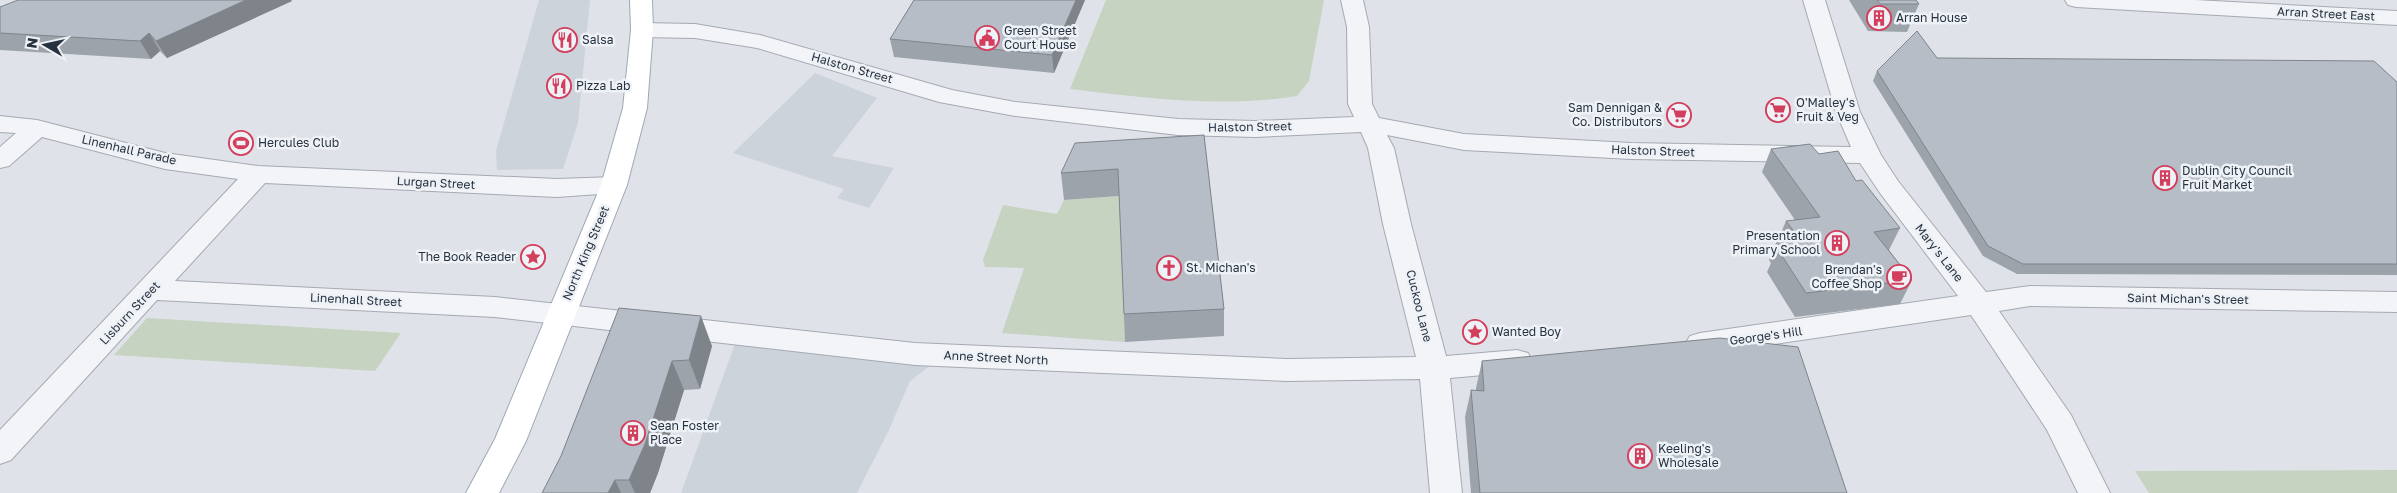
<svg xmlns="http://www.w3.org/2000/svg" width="2397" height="493" viewBox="0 0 2397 493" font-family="'Golos Text',sans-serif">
<rect width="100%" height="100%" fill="#dfe3e9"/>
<g fill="#cdd3db">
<path d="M539,0H590L578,123L563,169L497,170L496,151Z"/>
<path d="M815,73L877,98L832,156L894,168L869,208L837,198L844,189L733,153Z"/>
<path d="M736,341L933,357L930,366L910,381L888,432L857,493H681Z"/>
</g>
<g fill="#c6d3c0">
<path d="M1106,0H1324L1309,81L1297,96C1222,108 1145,98 1070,89Z"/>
<path d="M1120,196L1125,342L1002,333L1024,268L985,267L983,260L1003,205L1057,214L1064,200Z"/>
<path d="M147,318L401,333L375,371L114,355Z"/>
<path d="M2397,470V493H2149L2135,471Z"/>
</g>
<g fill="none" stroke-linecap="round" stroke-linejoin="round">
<defs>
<g id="minor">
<path d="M1341,0H1363L1369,27L1372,104L1379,118L1464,134L1631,143L1851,147L1836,112L1803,0H1825L1860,112L1881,155L1898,181L1986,292L2030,286L2397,292V312L2030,306L1999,311L2071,415L2110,493H2078L2047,430L1971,315L1700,355L1690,352L1685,344L1690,336L1700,333L1958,296L1880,193L1860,163L1631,159L1464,150L1387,135L1394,148L1411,224L1446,356L1517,350L1528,353L1532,361L1528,369L1517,372L1450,378L1462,493H1430L1420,379L1287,381L915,365L495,317L157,300L11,460L0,464V430L238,179L165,169L42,137L9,166L0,168V147L16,133L0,132V116L37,120L165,153L258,166L557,179L614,177L623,179L627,185L623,191L614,193L557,197L265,183L175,281L495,297L915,343L1287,359L1416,357L1383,224L1368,148L1361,132L1255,137L1178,135L1015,116L939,102L757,48L695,38L642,37L634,35L631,30L634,25L642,23L695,24L760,35L952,90L1015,102L1178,119L1255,121L1354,117L1348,104L1347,27Z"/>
<path d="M2065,0H2195L2397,11V25L2076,7L2068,5Z"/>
</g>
<path id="major" d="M630,0H652L653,30L647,108L627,185L526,441L499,493H466L495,439L601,185L623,108L631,30Z"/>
</defs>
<use href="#minor" stroke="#a4aab3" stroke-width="2"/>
<use href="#major" stroke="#9ea8b5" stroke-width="2"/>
<use href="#minor" fill="#f2f4f7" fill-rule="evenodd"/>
<use href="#major" fill="#fff" fill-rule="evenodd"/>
</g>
<g fill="#9da3aa">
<path d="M914,0H1085L1054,73L894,57L890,39Z"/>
<path d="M1849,0H1916L1919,4L1907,32L1868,31Z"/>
<path d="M292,1L167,58L160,51L151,59L0,50V7Z"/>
<path d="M1937,58L2397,82V275L2017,274L1983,256L1873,81L1877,71Z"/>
<path d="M1204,135L1224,309V336L1125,342L1119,196L1064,200L1061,173Z"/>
<path d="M1771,149L1819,154L1856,181L1900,228L1889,250L1912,280L1900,304L1795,317L1767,272L1771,263L1769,260L1779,236L1780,235L1786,221L1795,220L1762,172Z"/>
<path d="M619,308L712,346L700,389L684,390L658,473L650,493H542L561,456Z"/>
<path d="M1482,361L1847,493H1471L1465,417L1471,390L1476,391V388Z"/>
</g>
<g fill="#7f848b">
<path d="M246,0H291L292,1L167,58L156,41Z"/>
<path d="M1076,0H1085L1054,73L1052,55Z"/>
<path d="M149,33L160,51L151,59L140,41Z"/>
<path d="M701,316L712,346L700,389L689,360Z"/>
<path d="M672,361L684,390L658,473L650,493H635L629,480Z"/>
<path d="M615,480L621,493H608Z"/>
</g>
<g fill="#b6bdc6" stroke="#7f848b">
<path d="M18,0H246L156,41L149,33L140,41L0,33V7Z"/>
<path d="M914,0H1076L1052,55L890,39Z"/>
<path d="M1877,0H1916L1919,4H1880Z"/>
<path d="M1917,31L1937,58L2374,61L2397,82V264H2023L1988,246L1877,71Z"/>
<path d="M1204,135L1224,309L1124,314L1118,169L1061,173L1075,143Z"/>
<path d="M1810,144L1819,154L1838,151L1856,181L1862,180L1900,228L1874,232L1912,280L1806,293L1777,248L1787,247L1779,236L1795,233L1786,221L1820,217L1771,149Z"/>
<path d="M619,308L701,316L689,360L672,361L645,444L629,480H615L608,493H542L561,456Z"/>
<path d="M1720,338L1798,347L1847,493H1480L1471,390L1484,391L1482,361Z"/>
</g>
<defs>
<symbol id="building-ring" viewBox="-11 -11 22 22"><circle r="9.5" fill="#eef2f6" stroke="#d33e5d" stroke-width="1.5"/><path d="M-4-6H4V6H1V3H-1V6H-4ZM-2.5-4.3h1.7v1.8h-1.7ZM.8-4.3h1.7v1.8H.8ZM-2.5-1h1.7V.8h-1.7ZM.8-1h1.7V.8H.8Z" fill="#d33e5d"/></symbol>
<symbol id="civic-ring" viewBox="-11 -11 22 22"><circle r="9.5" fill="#eef2f6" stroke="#d33e5d" stroke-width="1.5"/><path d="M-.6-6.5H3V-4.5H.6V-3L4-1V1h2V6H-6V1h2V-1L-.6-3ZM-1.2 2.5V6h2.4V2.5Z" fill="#d33e5d"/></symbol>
<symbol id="restaurant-ring" viewBox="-11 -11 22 22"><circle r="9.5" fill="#eef2f6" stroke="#d33e5d" stroke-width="1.5"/><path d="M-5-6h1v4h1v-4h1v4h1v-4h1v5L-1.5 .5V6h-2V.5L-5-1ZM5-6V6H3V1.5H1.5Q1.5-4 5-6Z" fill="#d33e5d"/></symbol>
<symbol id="supermarket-ring" viewBox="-11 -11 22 22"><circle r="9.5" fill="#eef2f6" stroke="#d33e5d" stroke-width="1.5"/><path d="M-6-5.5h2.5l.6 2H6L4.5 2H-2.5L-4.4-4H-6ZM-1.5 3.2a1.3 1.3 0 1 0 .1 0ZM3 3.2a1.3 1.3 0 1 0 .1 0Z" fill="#d33e5d"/></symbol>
<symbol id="stadium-ring" viewBox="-11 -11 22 22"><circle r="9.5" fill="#eef2f6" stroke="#d33e5d" stroke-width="1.5"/><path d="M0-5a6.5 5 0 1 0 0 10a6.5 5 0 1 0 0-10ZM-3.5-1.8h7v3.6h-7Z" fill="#d33e5d"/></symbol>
<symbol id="sight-ring" viewBox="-11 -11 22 22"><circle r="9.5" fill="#eef2f6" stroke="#d33e5d" stroke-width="1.5"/><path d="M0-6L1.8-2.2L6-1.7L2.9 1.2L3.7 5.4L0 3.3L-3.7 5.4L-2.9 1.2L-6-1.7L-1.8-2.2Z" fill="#d33e5d"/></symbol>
<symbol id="church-ring" viewBox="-11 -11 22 22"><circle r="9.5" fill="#eef2f6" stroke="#d33e5d" stroke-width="1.5"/><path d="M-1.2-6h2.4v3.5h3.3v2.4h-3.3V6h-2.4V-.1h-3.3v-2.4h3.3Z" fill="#d33e5d"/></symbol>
<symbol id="cafe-ring" viewBox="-11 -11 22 22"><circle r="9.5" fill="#eef2f6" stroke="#d33e5d" stroke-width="1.5"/><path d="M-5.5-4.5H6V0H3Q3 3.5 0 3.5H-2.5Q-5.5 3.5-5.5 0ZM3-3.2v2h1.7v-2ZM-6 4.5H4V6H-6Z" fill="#d33e5d"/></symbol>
</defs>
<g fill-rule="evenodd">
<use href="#building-ring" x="1865" y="4" width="28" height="28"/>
<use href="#civic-ring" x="973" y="24" width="28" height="28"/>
<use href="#restaurant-ring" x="551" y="26" width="28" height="28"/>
<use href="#restaurant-ring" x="545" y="72" width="28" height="28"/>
<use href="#supermarket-ring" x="1764" y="96" width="28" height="28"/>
<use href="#supermarket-ring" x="1665" y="101" width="28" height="28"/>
<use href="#stadium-ring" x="227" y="129" width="28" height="28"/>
<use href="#building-ring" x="2151" y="164" width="28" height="28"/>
<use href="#building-ring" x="1823" y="229" width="28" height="28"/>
<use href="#sight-ring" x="519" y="243" width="28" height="28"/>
<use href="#church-ring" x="1155" y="254" width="28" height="28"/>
<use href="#cafe-ring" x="1885" y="263" width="28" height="28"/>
<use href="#sight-ring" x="1461" y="318" width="28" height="28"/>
<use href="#building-ring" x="619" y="419" width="28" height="28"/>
<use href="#building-ring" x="1626" y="442" width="28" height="28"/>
</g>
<g text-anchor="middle" stroke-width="5" stroke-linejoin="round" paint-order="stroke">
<g font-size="12" fill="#273241" stroke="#eef2f6">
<text transform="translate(2326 14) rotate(3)" y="4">Arran Street East</text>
<text transform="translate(852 68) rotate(16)" y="4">Halston Street</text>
<text transform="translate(1250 127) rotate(-1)" y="4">Halston Street</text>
<text transform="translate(129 150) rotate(13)" y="4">Linenhall Parade</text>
<text transform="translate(1653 151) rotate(2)" y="4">Halston Street</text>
<text transform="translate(436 183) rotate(3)" y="4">Lurgan Street</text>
<text transform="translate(586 253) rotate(-67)" y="4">North King Street</text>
<text transform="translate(1939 253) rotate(52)" y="4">Mary's Lane</text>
<text transform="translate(2188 299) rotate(1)" y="4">Saint Michan's Street</text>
<text transform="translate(356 300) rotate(3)" y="4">Linenhall Street</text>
<text transform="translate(1419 306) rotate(76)" y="4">Cuckoo Lane</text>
<text transform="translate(130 313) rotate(-47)" y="4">Lisburn Street</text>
<text transform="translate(1766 336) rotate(-8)" y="4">George's Hill</text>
<text transform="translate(996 358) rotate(3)" y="4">Anne Street North</text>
</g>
<g font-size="12" fill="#273241" stroke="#eef2f6" text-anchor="start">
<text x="1896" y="22">Arran House</text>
<text x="1004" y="35">Green Street<tspan x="1004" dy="14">Court House</tspan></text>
<text x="582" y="44">Salsa</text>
<text x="576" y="90">Pizza Lab</text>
<text x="1796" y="107">O'Malley's<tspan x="1796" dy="14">Fruit &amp; Veg</tspan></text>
<text x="1662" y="112" text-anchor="end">Sam Dennigan &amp;<tspan x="1662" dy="14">Co. Distributors</tspan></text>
<text x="258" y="147">Hercules Club</text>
<text x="2182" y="175">Dublin City Council<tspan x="2182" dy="14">Fruit Market</tspan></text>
<text x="1820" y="240" text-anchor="end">Presentation<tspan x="1820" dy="14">Primary School</tspan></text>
<text x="516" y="261" text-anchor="end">The Book Reader</text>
<text x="1186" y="272">St. Michan's</text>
<text x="1882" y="274" text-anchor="end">Brendan's<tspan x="1882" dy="14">Coffee Shop</tspan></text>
<text x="1492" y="336">Wanted Boy</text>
<text x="650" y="430">Sean Foster<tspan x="650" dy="14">Place</tspan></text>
<text x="1658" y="453">Keeling's<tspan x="1658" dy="14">Wholesale</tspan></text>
</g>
</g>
<g transform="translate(45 45) rotate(279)" stroke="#eef2f6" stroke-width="4" paint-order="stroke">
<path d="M0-4L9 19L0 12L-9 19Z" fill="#273241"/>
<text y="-8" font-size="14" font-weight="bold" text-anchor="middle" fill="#273241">N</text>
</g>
</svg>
